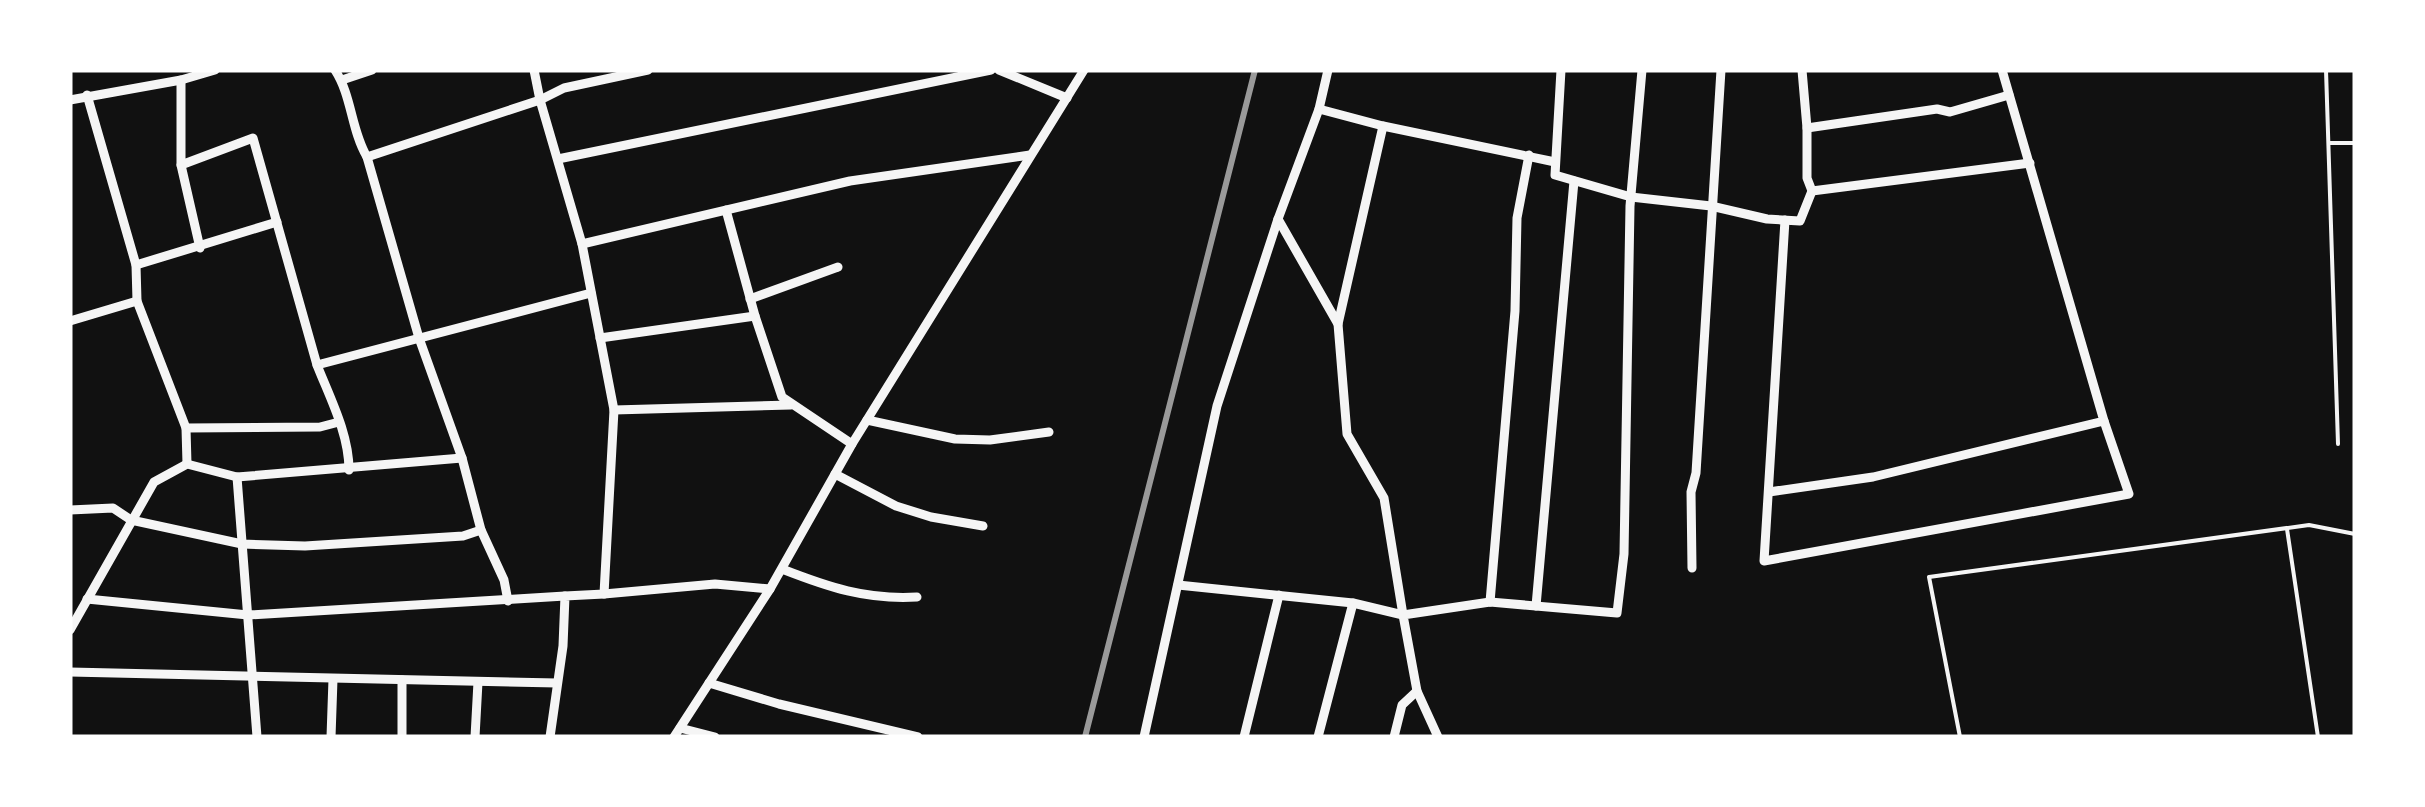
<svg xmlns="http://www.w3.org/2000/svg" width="2425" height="807" viewBox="0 0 2425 807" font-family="'DM Sans',sans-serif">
<rect width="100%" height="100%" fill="#111"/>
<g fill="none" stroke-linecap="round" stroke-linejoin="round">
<g stroke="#f5f5f5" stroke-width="4">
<path d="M2326,70L2338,444"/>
<path d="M2329,143H2355"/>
<path d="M2287,529L2318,737"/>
<path d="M1960,737L1929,577L2309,525L2355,534"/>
</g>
<g stroke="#f5f5f5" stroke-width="9">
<path d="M335,70C352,96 351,130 367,157L419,338L462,458L481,530L504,580L508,601"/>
<path d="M534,70L540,100L582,244L614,410L604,594L565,596L563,646L550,737"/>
<path d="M999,70L1067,98"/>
<path d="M1561,70L1555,175L1631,197L1711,206L1767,219L1800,221L1812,191L1807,178V128L1802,70"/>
<path d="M181,80L215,70"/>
<path d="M342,80L372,70"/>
<path d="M87,95L136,265L137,301L186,428L187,464"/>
<path d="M70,100L181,80V165L253,138L317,365L591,293"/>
<path d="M1319,109L1383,126"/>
<path d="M1807,128L1937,109L1950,112L2009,95"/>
<path d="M367,157L540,100L564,88L648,70"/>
<path d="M558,159L991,70"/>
<path d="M181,165L200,248"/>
<path d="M1812,191L2030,163"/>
<path d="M726,210L755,316L782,397L852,444"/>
<path d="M1785,220L1764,561L2129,494L2104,421"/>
<path d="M582,244L850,181L1030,155"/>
<path d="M136,265L277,222"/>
<path d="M750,299L838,267"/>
<path d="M70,321L137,301"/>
<path d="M1338,324L1383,126L1555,162"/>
<path d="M600,338L755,316"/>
<path d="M317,365C330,398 349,434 349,470"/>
<path d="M614,410L791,405"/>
<path d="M867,420L955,439L990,440L1049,432"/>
<path d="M186,428L320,427L339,422"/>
<path d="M835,474L896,506L931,517L983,526"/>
<path d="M237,477L257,737"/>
<path d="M1769,492L1873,477L2104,421L2002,70"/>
<path d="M70,510L113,508L131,520L242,544L305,546L463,536L481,530"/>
<path d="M1692,568L1691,492L1696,473L1721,70"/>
<path d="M782,569C828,587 866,600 917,597"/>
<path d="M1178,585L1353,603L1403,615L1384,498L1347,434L1338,324L1278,219"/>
<path d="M604,594L715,584L770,589"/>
<path d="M87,599L248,615L565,596"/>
<path d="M1490,602L1515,311L1517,218L1529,155"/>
<path d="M1536,606L1574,181"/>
<path d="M70,630L154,482L187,464L237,477L462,458"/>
<path d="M70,672L557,683"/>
<path d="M402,680V737"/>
<path d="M709,683L779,704L918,737"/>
<path d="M680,728L715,737"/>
<path d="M331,737L333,679"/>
<path d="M475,737L478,682"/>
<path d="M674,737L770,589L852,444L1084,70"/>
<path d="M1144,737L1217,406L1278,219L1319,109L1328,70"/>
<path d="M1244,737L1279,595"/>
<path d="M1318,737L1353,603"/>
<path d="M1394,737L1402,705L1417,691"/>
<path d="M1438,737L1417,691L1403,615L1490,602L1617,613L1624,554L1630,206L1642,70"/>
</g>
<path stroke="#9a9a9a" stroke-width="6" d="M1085,737L1255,70"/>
</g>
<rect width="2425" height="807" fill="none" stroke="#ffffff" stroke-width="145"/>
</svg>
